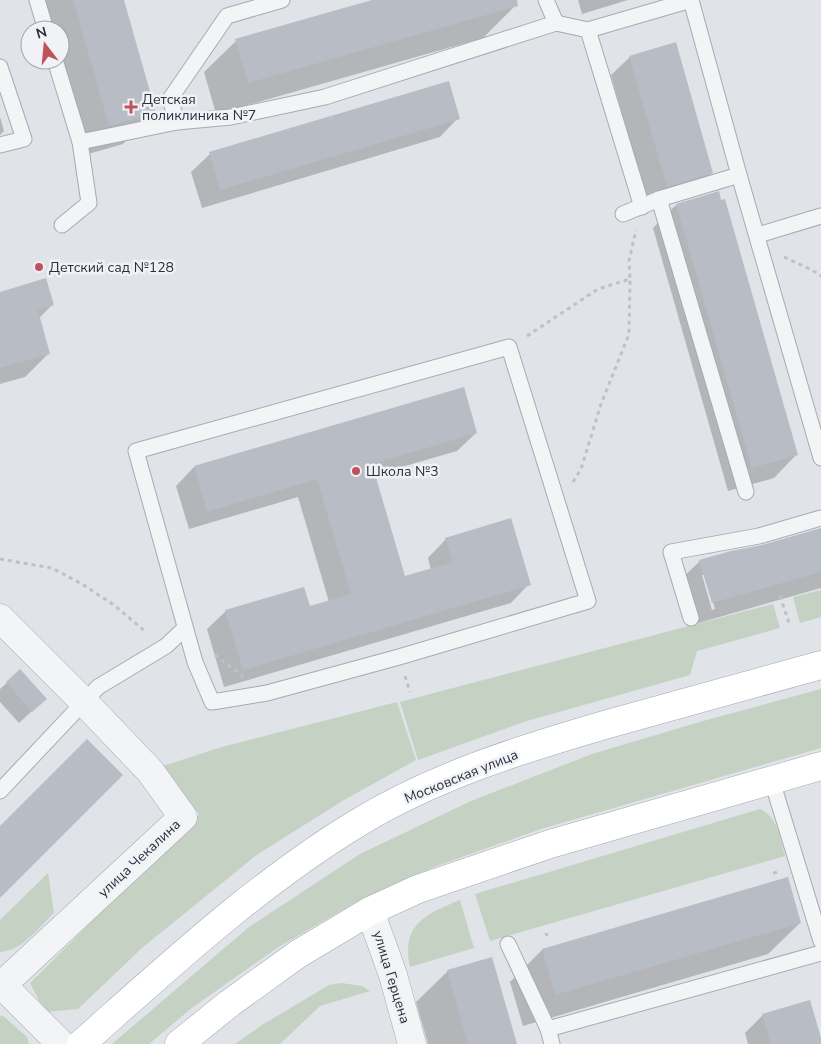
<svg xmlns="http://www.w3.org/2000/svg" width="821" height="1044" viewBox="0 0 821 1044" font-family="'Nunito Sans',sans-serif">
<rect width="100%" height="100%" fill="#e0e3e8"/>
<g fill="#c5d1c2">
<path d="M821,590V617L800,623L793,597Z"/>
<path d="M773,604L780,628L697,651L690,675L527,721L418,760L400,702Z"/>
<path d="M821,689V748L541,829L434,867L356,902L277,948L193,1007L149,1044H112L249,927L360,854L471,801L592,754L703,721Z"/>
<path d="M397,702L416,760L344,800L258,854L142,948L78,1009L45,1012L30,983L188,826L199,814L160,767L222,747Z"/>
<path d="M760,809C778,817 780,838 785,856L490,941L475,894Z"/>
<path d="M48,873L54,913C39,927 22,951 0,952V920Z"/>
<path d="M460,900L474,948L410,967C401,924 426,914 460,900Z"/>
<path d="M341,983L362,986L370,991L320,1006L280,1044H235L262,1025L329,985Z"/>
<path d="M2,1015L27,1037L29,1044H0V1017Z"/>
</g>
<g fill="#0003" fill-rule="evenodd">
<path d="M33,0H123L155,112L123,144L78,157L60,60V30H41Z"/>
<path d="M377,0H513L515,6L483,38L216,114L204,72L236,41Z"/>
<path d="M578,0H628L582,14Z"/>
<path d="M630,57L712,173L694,191L648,204L611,75Z"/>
<path d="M0,117L4,131L0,135Z"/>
<path d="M458,118L440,137L202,208L191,172L210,154Z"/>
<path d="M676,205L797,454L774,478L728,491L653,228Z"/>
<path d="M0,293L52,305L39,318L49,353L25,377L0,384Z"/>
<path d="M476,433L457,451L374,475L405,578L431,570L428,558L446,539L529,584L511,603L224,687L207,629L226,611L309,607L329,602L298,497L189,529L176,486L194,467Z"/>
<path d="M821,529V588L688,626L676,584L700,561L762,546ZM702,575H705L715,609L712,610Z"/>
<path d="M20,671L45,699L19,723L0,702V689Z"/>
<path d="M787,879L800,923L768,954L523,1026L510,982L542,950Z"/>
<path d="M448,971L516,1044H428L416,1002Z"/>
<path d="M763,1015L821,1042V1044H748L745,1033Z"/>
</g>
<g fill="#b8bcc4">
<path d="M73,0H124L156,113L109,126Z"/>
<path d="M372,0H517L518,6L248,83L235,39Z"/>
<path d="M676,42L713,173L667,187L629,56Z"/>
<path d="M449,81L460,119L220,190L209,152Z"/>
<path d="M719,191L721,200L725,199L798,455L752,468L676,204Z"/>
<path d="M46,278L54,305L38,310L50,354L0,368V292Z"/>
<path d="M464,387L477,433L372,464L405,576L453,562L445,538L511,518L531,585L243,670L225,610L304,587L310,606L351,594L317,479L207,512L194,466Z"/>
<path d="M821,528V572L712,603L699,560L731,551L762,545Z"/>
<path d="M20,669L47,699L32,712L6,682Z"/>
<path d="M87,739L123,775L0,898V826Z"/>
<path d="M788,877L801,923L555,995L542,949Z"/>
<path d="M492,957L517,1044H468L447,970Z"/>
<path d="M810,1000L821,1038V1044H771L762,1014Z"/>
</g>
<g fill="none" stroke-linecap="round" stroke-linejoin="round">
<defs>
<g id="service">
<path d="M37,0L46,30"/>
<path d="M546,0L556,23"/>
<path d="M691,0L739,175L821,458"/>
<path d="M588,30L642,207"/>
<path d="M55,60L80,142L89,203L62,225"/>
<path d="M0,67L24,139L0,145"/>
<path d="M177,122L170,99L227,16L282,0"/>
<path d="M80,142L177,122L231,117L325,97L556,23L588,30L691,0"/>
<path d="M659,199L746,492"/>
<path d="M623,214L659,199L739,175"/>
<path d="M758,235L821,216"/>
<path d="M509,347L588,601L399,657L267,693L212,702L195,662L136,451Z"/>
<path d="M691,618L671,552L759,536L821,518"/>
<path d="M772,781L821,941"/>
<path d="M0,791L98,687L166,646L185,628"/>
<path d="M508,944L548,1029L552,1044"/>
<path d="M548,1029L821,953"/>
</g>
<g id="minor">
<path d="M0,618L84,702L150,771L183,817L2,985L61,1044"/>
<path d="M370,911L393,975L412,1044"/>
</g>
<g id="primary">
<path d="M81,1044C169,966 256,885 356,824C434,776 522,749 608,724C679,704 750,684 821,665"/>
<path d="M179,1044L230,1003L298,954L370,911L418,889L550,844L821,766"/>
</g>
</defs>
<use href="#service" stroke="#a6aab2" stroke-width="17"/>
<use href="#minor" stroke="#a6aab2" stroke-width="29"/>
<use href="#primary" stroke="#a1a7b2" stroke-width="29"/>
<g stroke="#bfc1c6" stroke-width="3" stroke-dasharray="4 4" stroke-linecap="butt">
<path d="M331,116L334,125"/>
<path d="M784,257L812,270L821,276"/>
<path d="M527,336L598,289L630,279L629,261L636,230"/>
<path d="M573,482L581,469L601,404L629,334L630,279"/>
<path d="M0,559L52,568L82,584L114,605L147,633"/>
<path d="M780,596L790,626"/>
<path d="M215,655L244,677"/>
<path d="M405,676L410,692"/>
<path d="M773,873L780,872"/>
<path d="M545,935L548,934"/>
</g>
<use href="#service" stroke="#f3f4f6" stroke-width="15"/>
<use href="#minor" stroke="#f3f4f6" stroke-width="28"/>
<use href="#primary" stroke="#fff" stroke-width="28"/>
</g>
<g fill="#c0525d" stroke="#f0f2f5" stroke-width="2">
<path d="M128.5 99.5h5v5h5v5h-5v5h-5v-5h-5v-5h5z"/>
<circle cx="39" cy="267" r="5"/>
<circle cx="356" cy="471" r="5"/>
</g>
<g text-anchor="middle" stroke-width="5" stroke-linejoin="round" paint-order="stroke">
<g font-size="14" fill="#2a313e" stroke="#f0f2f5" text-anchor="start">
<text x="142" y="104">Детская<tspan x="142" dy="16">поликлиника №7</tspan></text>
<text x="49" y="272">Детский сад №128</text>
<text x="366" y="476">Школа №3</text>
</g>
<g font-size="14" fill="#2a313e" stroke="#f0f2f5">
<text transform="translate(461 776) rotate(-22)" y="5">Московская улица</text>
<text transform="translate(139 858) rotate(-43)" y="5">улица Чекалина</text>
<text transform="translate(392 977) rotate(73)" y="5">улица Герцена</text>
</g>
</g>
<g transform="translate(45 45) rotate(344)"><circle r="24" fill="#f0f2f5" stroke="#a1a5ac"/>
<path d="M0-4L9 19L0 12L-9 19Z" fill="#c0525d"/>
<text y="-8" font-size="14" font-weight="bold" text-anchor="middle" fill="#2a313e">N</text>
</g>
</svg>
